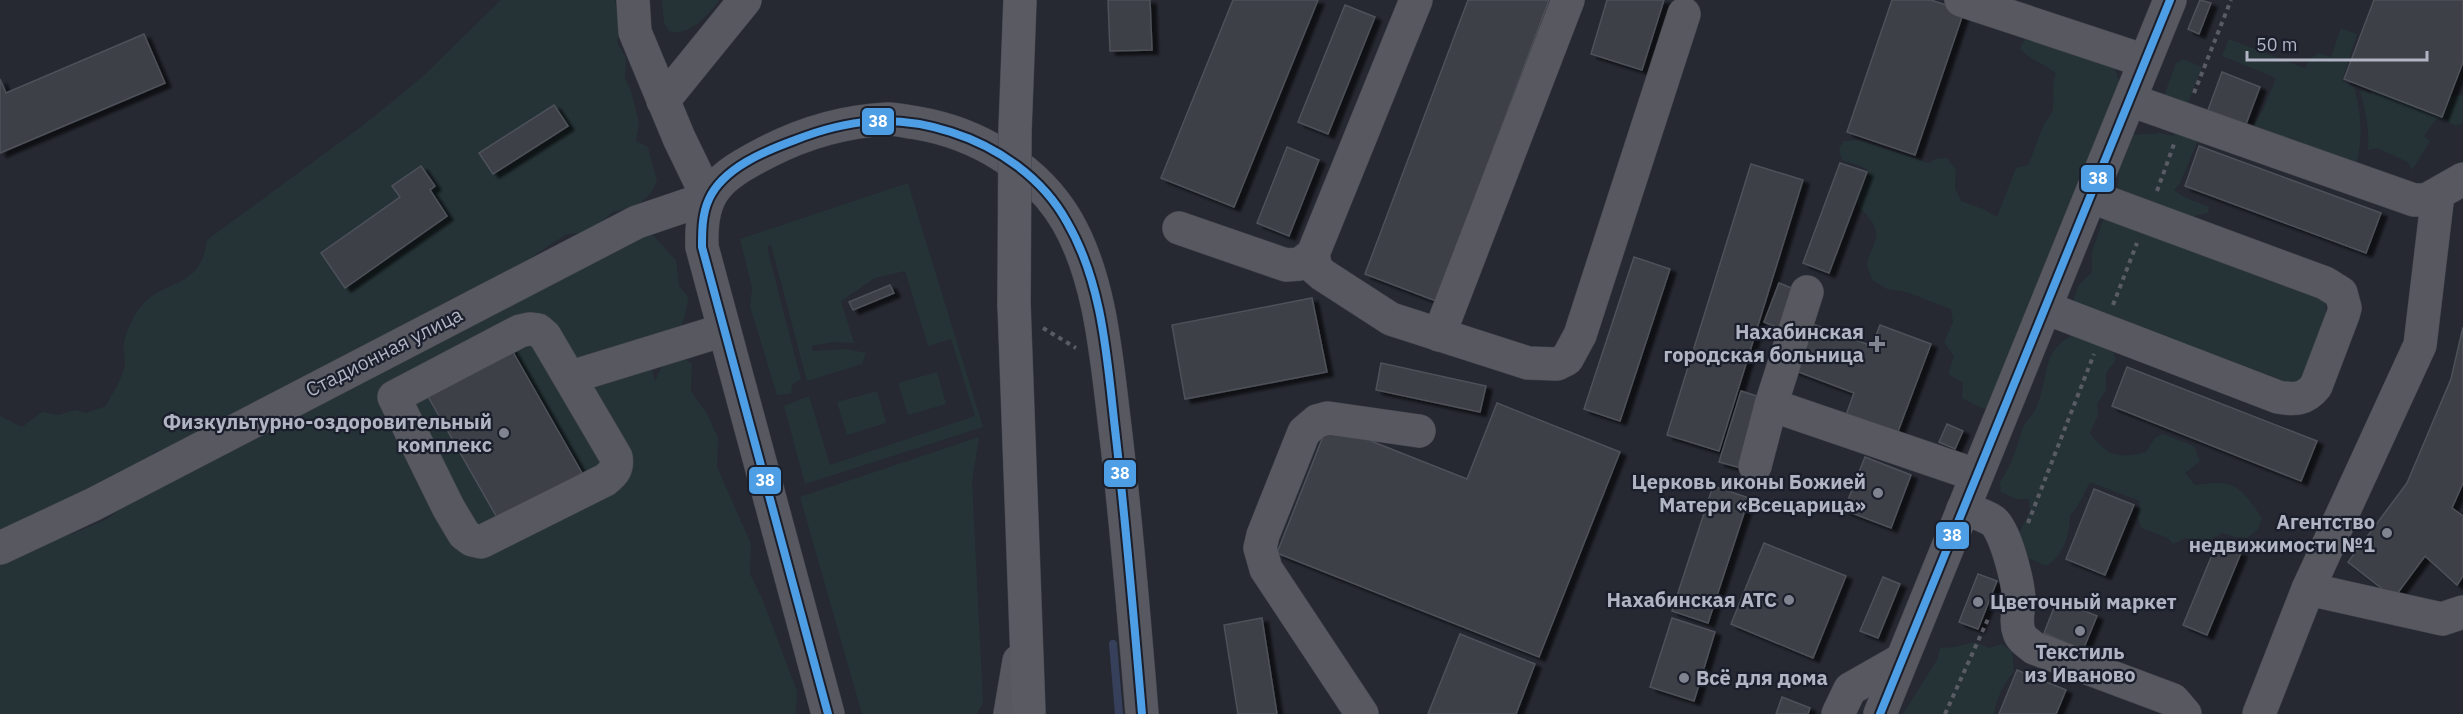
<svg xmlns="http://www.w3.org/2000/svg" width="2463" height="714" viewBox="0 0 2463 714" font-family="'IBM Plex Sans',sans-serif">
<defs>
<filter id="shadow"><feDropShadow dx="6" dy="4" stdDeviation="1.5" flood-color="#0009"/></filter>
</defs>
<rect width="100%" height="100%" fill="#262932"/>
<g fill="#253337">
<path d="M501,0H615L620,27L617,42L626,58L625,78L631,91L639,123L636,141L648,147L657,181L650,194L641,202L629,208L613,212L587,233L567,234L507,273L470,292L451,299L422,316L382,343L359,347L338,362L225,422L204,428L172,447L155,452L137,469L0,536V416L22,427L42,412L59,415L75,410L86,413L106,406C112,393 121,381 124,368C127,360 122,352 124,344C125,334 134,314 141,306C165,278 201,290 207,240L366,123L420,79Z"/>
<path d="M662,0H719C709,15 689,37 669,31L664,23Z"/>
<path d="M2341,28L2357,34L2342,81L2354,87C2361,113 2363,135 2357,162L2350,166L2253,126L2264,108L2276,78L2222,56L2229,39L2307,69L2306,65L2311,58L2319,53L2331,57Z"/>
<path d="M2025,39L2045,40L2114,66L2120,84L1992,409L1981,408L1962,398L1963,383L1948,374L1954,356L1944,342L1953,322L1951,309L1906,292L1887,289L1872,280C1871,276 1868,270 1867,266C1867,255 1877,244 1876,233C1872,206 1840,212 1868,176L1866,168L1842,160L1839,149L1844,141L1858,140L1929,163L1935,159L1947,158L1956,170L1955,188L1961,201L1983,209L1997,217L2016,168L2028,165C2034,153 2037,141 2042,129C2044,123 2049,118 2052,112C2056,99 2050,86 2056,74C2045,63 2031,61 2020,49Z"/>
<path d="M2183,59L2202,67L2185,110L2162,101L2176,63Z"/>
<path d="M2371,83L2436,98L2463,95V123L2456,126L2443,119H2436L2424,136L2430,141L2412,170L2408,162L2377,148L2368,150C2370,129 2365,111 2360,90L2371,94Z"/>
<path d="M2184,127L2198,140L2180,183L2174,190L2184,197L2209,207L2208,213L2197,215L2184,223L2117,192L2119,170L2131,135L2160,133L2173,136Z"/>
<path d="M908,183L983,427L805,484L784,406L809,396L830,465L975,416L951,339L928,346L905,271L875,278L841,301L854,343L833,342L812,346L813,351L846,349L866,353L862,364L807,381L771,245L767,247L801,380L792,384L791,394L777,395L750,306L752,288L740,239Z"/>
<path d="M2104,218L2325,298L2326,314L2302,378L2297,381L2287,382L2073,303L2078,286L2092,272V251Z"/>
<path d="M648,230L676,260L679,286L688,297C684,334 676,333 648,353L655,381L661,368L678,353L692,364L691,391L707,414L718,438L717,467L751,544L750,574L763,601L797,691L796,714H0V550L55,536L70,535L107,519L131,500L296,405L328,401Z"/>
<path d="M2080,332L2114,353L2116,360L2106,373V390L2097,404L2098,415L2090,433C2108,457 2118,459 2146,452L2155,438L2163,434L2194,446L2200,461L2185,473L2195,485C2236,480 2239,485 2262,518L2258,529L2247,538L2235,537L2223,533L2200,544L2186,538L2173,544L2168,538L2141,528L2137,515L2140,501L2090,482C2083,494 2081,504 2070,515C2069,537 2065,552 2047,566L2018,554L2016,539L2030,511L2029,499H2016L2001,492L2000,482C2013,463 2016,448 2023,427C2026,420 2033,415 2036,408C2051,376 2038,349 2080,332Z"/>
<path d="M937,372L946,404L908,415L898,383Z"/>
<path d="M877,391L886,423L847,435L837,402Z"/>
<path d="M979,437L972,482L983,703L977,714H862L800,497Z"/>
<path d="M1975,642L1989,648L2002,644L2012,652L2014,671C2003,685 1997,696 1994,714H1903L1937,660L1940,648L1955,647Z"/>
</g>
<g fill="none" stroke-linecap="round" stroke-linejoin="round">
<path stroke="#37405b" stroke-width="8" d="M1113,644L1119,714"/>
</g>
<g fill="#3c3f47" stroke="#4e5159" stroke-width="1.5" filter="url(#shadow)">
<path d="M1108,0H1150L1152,50L1110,51Z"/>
<path d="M1233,0H1318L1234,207L1161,178Z"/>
<path d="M1468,0H1549L1436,301L1365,274Z"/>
<path d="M1607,0H1664L1642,70L1591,54Z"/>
<path d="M1892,0H1931L1964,11L1915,155L1847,132Z"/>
<path d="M2200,0L2211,3L2199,34L2188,29Z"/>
<path d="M2374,0H2463V62L2442,117L2344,79Z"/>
<path d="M1345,5L1375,17L1328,134L1298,122Z"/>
<path d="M144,34L165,83L0,153V79L6,93Z"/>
<path d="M2222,72L2260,87L2246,124L2208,110Z"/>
<path d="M554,105L568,126L493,174L479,153Z"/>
<path d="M2199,146L2381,213L2366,253L2185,186Z"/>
<path d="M1287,147L1319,160L1289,236L1257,223Z"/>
<path d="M1840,163L1867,172L1829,273L1803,263Z"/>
<path d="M1751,164L1803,180L1719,451L1667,435Z"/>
<path d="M421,166L435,186L430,190L447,216L345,288L321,253L400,197L392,186Z"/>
<path d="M1634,257L1670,269L1620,421L1584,409Z"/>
<path d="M1779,283L1799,291L1783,330L1764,322Z"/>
<path d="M890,285L894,293L853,310L849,302Z"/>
<path d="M1312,298L1327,372L1185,399L1172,325Z"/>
<path d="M1805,321L1872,346L1880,325L1931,344L1897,434L1846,415L1854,393L1788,368Z"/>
<path d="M2463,327V483L2452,508L2463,516V576L2457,585L2425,556L2394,598L2348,562L2407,483L2451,379Z"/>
<path d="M509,345L582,473L499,521L426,393Z"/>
<path d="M1381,363L1486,386L1480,412L1376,390Z"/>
<path d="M2127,367L2317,441L2301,481L2112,406Z"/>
<path d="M1741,391L1763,398L1741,468L1719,462Z"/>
<path d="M1497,403L1620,452L1539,657L1277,553L1328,424L1467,479Z"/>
<path d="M1947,424L1963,431L1955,449L1939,442Z"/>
<path d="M1865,457L1911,475L1891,528L1844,510Z"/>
<path d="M1713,486L1749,498L1708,623L1672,611Z"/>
<path d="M2094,489L2134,505L2105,575L2066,559Z"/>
<path d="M1764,543L1846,576L1813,658L1731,624Z"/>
<path d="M2217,543L2241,553L2207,635L2183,625Z"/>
<path d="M1978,574L1997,581L1978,629L1959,622Z"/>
<path d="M1883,577L1900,584L1878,638L1860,631Z"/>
<path d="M2057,600L2097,616L2083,650L2044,633Z"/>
<path d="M1262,618L1277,714H1238L1224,625Z"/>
<path d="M1672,618L1715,632L1694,701L1650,687Z"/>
<path d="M1460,634L1535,664L1516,714H1428Z"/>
<path d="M2017,670L2066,690L2056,714H1999Z"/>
<path d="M1782,697L1810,708L1808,714H1776Z"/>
</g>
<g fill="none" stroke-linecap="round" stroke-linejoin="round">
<defs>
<g id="minor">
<path d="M633,0L635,32L679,138L708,198"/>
<path d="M1961,0L2145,61"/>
<path d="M2130,100L2414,200H2426L2463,179"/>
<path d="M663,101L745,0"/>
<path d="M2438,194L2420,345L2308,589L2442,619L2463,612"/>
<path d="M1179,228L1286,265L1300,264L1313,254L1416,0"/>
<path d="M1313,254L1316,269L1323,275L1391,319L1528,363L1557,364L1567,359L1580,335L1684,14"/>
<path d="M2046,308L2278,397C2294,400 2305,400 2316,386L2343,315L2345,308L2341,293L2325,283L2092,197"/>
<path d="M529,329L538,330L545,336L616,457C618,468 614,473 605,480L481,542L472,540L464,534L448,507L394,397L520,331Z"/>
<path d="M1439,335L1568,0"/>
<path d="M571,377L724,330"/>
<path d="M1771,405L1976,475"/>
<path d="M1755,466L1771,405L1807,292"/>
<path d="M1963,509C1973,512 1985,515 1993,521C2006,531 2018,583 2019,599C2019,610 2015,621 2019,632C2021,639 2028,643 2034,648L2173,700L2185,714"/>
<path d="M0,548L94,504L637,222L708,198"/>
<path d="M828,714L702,247C700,190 719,177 767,152C804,133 847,121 888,119C898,119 908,122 917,123C977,133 1036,168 1067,221C1100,278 1106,354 1114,419C1126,517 1134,615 1142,714"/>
<path d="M1010,714L1019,661"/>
<path d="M1362,714L1266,569L1260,548L1263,535L1304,432L1317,421L1328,418L1419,431"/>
<path d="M1838,714L1850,689L1901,660"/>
<path d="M1880,714L2170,0"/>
<path d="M2259,714L2308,589"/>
</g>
<path id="major" d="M1014,304L1029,714"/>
</defs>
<use href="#minor" stroke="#42444b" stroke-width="34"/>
<use href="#major" stroke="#44464f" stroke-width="34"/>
<g stroke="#5a5c64" stroke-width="4" stroke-dasharray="4.5 4.5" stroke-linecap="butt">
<path d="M2194,93L2231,0"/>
<path d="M2157,191L2174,144"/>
<path d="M2113,305L2137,243"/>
<path d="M1043,328L1076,348"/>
<path d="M2028,523L2094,354"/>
<path d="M1945,714L1988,619"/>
</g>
<use href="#minor" stroke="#575860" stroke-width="33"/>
<use href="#major" stroke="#595a62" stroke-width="33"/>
<defs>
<path id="major-bridge" d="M1014,304L1015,131L1020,0"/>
</defs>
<use href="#major-bridge" stroke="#44464f" stroke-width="34" stroke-linecap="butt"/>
<use href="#major-bridge" stroke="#595a62" stroke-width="33"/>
<defs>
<g id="bus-1">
<path d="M828,714L702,247C702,231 702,214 709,199C723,168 765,151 795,140C848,119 896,114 951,132C998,147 1043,178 1067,222C1103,284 1107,359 1115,429C1126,524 1134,619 1142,714"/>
<path d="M1880,714L2170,0"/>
</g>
</defs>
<use href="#bus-1" stroke="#1b1f2c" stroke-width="12"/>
<use href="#bus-1" stroke="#4d9ee5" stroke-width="8"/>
</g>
<g fill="#808390" stroke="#1b1f2c" stroke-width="2">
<path d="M1874 335h6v6h6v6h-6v6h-6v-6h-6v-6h6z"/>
<circle cx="504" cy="433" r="6"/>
<circle cx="1878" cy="493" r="6"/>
<circle cx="2387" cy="533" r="6"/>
<circle cx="1789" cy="600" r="6"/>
<circle cx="1978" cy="602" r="6"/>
<circle cx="2080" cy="631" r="6"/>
<circle cx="1684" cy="678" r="6"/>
</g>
<g text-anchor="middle" stroke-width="4.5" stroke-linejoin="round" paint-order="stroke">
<g font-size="20" font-weight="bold" fill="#b0b4c3" stroke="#1b1f2c" text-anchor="end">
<text x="1864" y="339">Нахабинская<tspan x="1864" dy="23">городская больница</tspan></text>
<text x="492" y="429">Физкультурно-оздоровительный<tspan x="492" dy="23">комплекс</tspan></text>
<text x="1866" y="489">Церковь иконы Божией<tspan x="1866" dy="23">Матери «Всецарица»</tspan></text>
<text x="2375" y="529">Агентство<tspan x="2375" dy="23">недвижимости №1</tspan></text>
<text x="1777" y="607">Нахабинская АТС</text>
<text x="1990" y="609" text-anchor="start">Цветочный маркет</text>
<text x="2080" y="659" text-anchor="middle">Текстиль<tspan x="2080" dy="23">из Иваново</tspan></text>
<text x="1696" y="685" text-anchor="start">Всё для дома</text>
</g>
<g font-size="20" fill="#b0b4c3" stroke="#1b1f2c">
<text transform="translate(384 352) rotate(-27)" y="7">Стадионная улица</text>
</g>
</g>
<g stroke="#1b1f2c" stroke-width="2">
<rect x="861" y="107" width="34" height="29" rx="6" fill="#4d9ee5"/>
<rect x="2080" y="164" width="35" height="29" rx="6" fill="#4d9ee5"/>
<rect x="1103" y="459" width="34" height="29" rx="6" fill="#4d9ee5"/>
<rect x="748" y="466" width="34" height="29" rx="6" fill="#4d9ee5"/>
<rect x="1935" y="521" width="35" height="29" rx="6" fill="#4d9ee5"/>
</g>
<g font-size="16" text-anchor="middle" font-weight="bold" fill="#fff">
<text x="878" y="127">38</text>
<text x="2098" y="184">38</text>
<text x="1120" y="479">38</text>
<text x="765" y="486">38</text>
<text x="1952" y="541">38</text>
</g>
<path d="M2247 51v9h180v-9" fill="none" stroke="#b0b4c3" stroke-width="3"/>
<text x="2256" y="51" font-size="18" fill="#b0b4c3" stroke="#1b1f2c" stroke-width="4.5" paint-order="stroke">50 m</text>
</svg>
